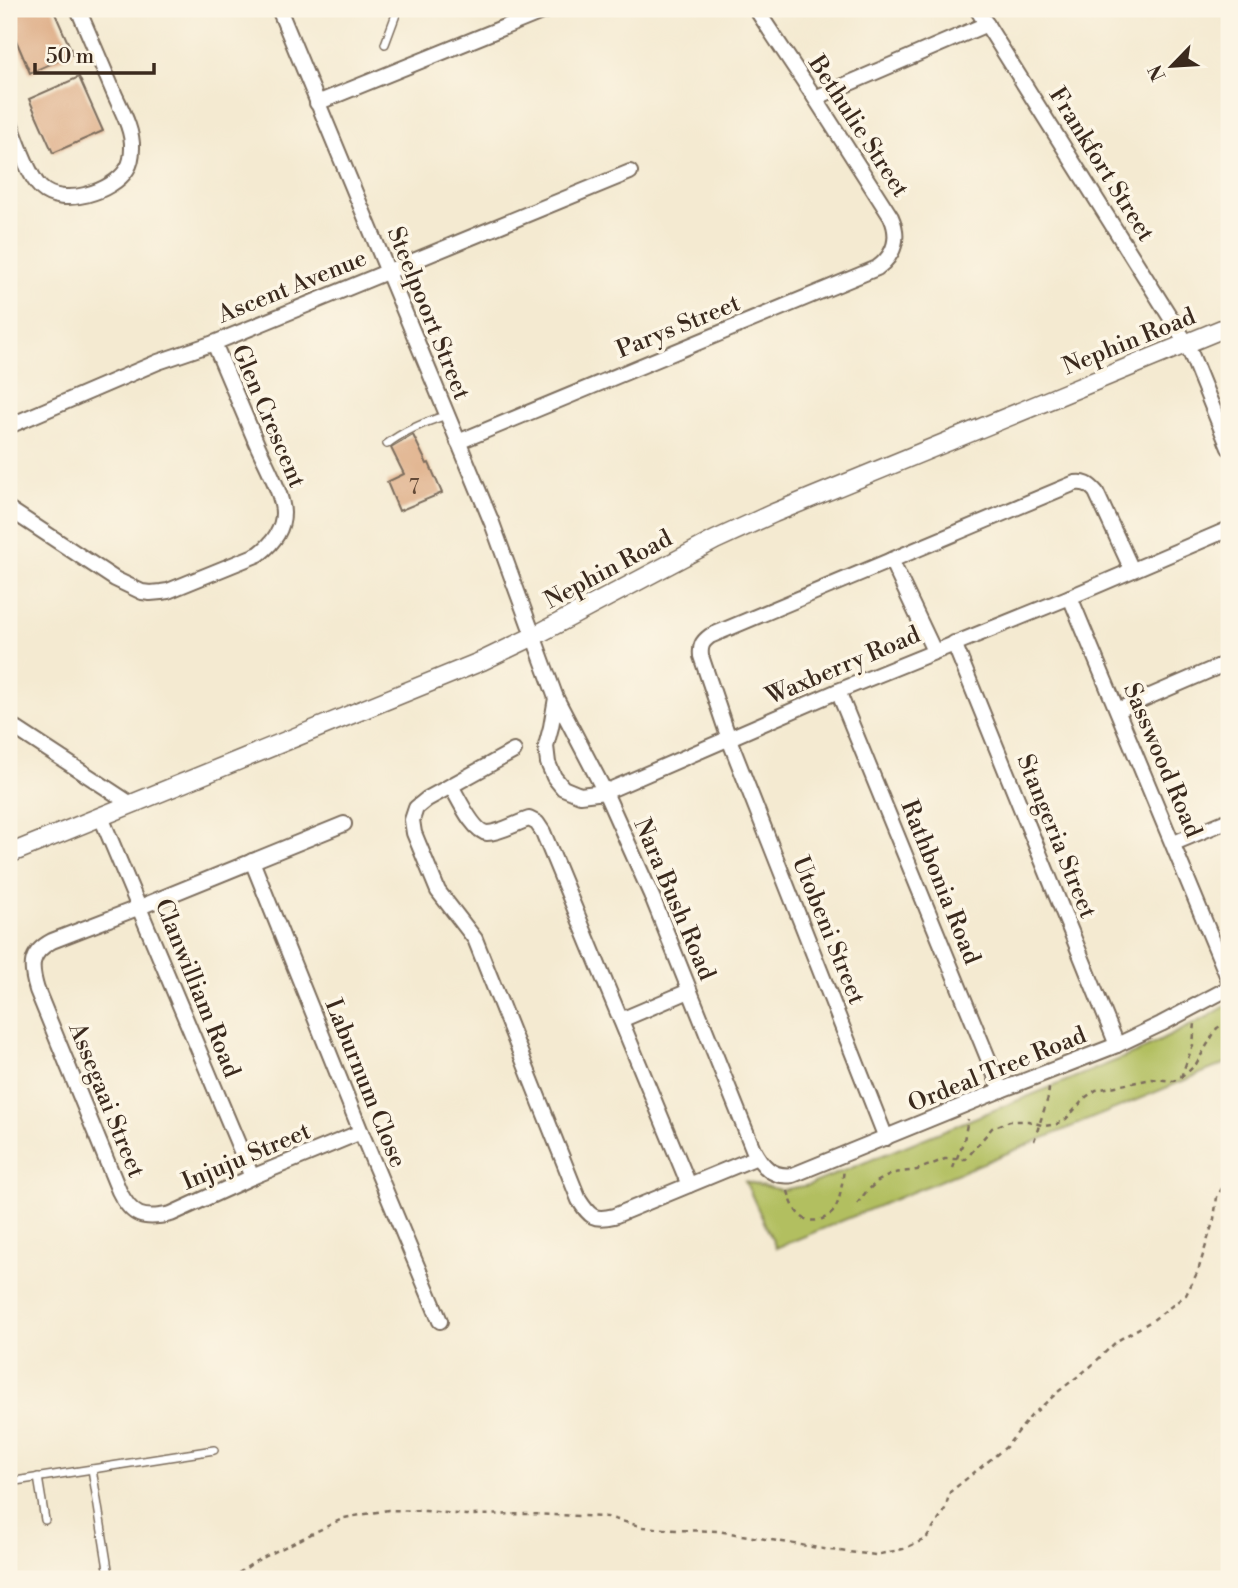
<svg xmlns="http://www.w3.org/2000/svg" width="1238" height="1588" viewBox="0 0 1238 1588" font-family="'Libre Bodoni',serif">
<rect width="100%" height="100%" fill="#fcf5e5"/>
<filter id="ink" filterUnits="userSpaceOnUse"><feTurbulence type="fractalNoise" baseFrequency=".0143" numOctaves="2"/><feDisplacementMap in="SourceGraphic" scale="14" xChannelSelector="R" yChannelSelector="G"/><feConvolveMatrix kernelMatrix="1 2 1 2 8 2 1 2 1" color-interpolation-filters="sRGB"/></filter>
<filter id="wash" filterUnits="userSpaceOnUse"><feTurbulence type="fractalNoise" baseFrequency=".00686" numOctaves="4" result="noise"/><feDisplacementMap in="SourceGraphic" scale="28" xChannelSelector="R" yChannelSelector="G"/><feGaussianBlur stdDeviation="1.57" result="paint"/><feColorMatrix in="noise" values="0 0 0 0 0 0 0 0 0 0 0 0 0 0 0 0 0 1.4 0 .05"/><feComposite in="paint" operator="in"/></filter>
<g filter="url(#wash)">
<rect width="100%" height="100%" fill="#f4ead1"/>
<path fill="#b2bf61" stroke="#767440" stroke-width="2" d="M1229,1004V1062L776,1248L745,1181L781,1190L809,1185L1140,1051L1209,1016Z"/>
<g id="blocks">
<g fill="#ddaa83">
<path d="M9,9H53L73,54L30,73L9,24Z"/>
<path d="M79,77L103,131L53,153L29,99Z"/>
<path d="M413,435L427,464L429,463L442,493L399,511L387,482L404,474L391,448Z"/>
</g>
</g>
</g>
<g filter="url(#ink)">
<use href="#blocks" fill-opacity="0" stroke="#7c6d5d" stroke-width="2"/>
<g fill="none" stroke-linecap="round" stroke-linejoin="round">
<defs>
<g id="service">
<path d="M470,11L471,9"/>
<path d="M385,44L398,9"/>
<path d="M387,444C405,430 425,422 447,415"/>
<path d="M92,1469L109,1575"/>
<path d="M38,1477L45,1520"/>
<path d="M9,1482L214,1450"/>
</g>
<g id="minor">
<path d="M279,9L492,523L556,698L605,792L653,899L753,1149C762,1166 772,1178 793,1175L1001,1090L1117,1045L1161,1024L1229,988"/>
<path d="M977,9L1187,344L1229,448"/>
<path d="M815,98L987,24"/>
<path d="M317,103L549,9"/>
<path d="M9,120C16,137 28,176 41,188C62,208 113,192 127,169C131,163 132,155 132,148C133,130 121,109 114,93C102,65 90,37 78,9"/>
<path d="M9,426L158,362L214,343L630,172"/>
<path d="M458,442L877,268C895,255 900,237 891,217L815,98L756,9"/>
<path d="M9,509L115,579L142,592L150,593L161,592L168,591L259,554C272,544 283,530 283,513C283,494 264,461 256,442C242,409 228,376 214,343"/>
<path d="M891,560L934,651"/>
<path d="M1070,597L1229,980"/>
<path d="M954,643L1117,1045"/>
<path d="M838,691L1001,1090"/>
<path d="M556,698L551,727L546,746L548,763L554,777L563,788L580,795L605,792L838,691L1070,597L1229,529"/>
<path d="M1118,710L1229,662"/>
<path d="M9,724L131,804"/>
<path d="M514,751L427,799L416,808L412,820L414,833L438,891L475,939L579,1200C590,1217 594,1221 614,1216L757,1157"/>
<path d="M451,786C458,797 473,832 487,833C500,833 516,823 529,819L537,823L543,832L689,1185"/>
<path d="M101,817L252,1177"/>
<path d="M344,824L140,907L52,941C29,953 30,967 37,990L119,1191C132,1217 143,1220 171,1214L252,1177L361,1132"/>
<path d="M1174,843L1229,820"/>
<path d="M252,861L361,1132L440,1321"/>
<path d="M621,1020L689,991"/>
<path d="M886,1138L729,739L701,656C700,646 702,642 710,636L1075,483C1085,482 1089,484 1096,492L1132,570"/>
</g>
<path id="tertiary" d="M9,854L482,661L534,636L715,540L774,513L1229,326"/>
</defs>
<use href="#service" stroke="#7c6d5d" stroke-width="10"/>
<use href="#minor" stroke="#7c6d5d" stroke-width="18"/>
<use href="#tertiary" stroke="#7c6d5d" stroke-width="21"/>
<g stroke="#7c6d5d" stroke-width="2.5" stroke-dasharray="5 5" stroke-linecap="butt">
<path d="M1181,1077L1193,1045L1195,1023"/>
<path d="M1034,1141L1048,1098L1049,1088"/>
<path d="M953,1168L964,1140L968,1119"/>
<path d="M788,1191C793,1209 801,1226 822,1219C827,1217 832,1214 835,1209C841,1198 842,1182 844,1170"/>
<path d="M857,1204L866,1192L878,1181L894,1173L917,1170L945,1159H966L992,1128L1010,1121H1028L1045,1126L1057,1124L1066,1119L1086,1097L1096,1090L1152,1079L1174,1081L1186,1074L1196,1064L1217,1028L1229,1022"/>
<path d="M230,1579L256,1561L344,1518L388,1510L425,1511L466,1515L529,1514L607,1517L643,1527L676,1530L718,1531L830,1550L876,1555L903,1549L926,1539L944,1512L950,1492L1006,1447L1031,1416L1059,1391L1090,1367L1117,1341L1153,1320L1186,1295L1198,1271L1214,1219L1217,1197L1225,1183L1229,1179"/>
</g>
<use href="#service" stroke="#fff" stroke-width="7"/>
<use href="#minor" stroke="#fff" stroke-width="14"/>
<use href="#tertiary" stroke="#fff" stroke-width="18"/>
</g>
</g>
<g text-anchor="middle" stroke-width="7" stroke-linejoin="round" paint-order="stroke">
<g font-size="21" fill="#644a37">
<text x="414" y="494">7</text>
</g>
<g font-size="24" fill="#3b2a1e" stroke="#fcf5e5">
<text transform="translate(859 126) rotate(57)" y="8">Bethulie Street</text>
<text transform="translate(1102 164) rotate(58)" y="8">Frankfort Street</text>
<text transform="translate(292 286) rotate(-22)" y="8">Ascent Avenue</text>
<text transform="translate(429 313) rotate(68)" y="8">Steelpoort Street</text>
<text transform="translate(678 326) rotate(-22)" y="8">Parys Street</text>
<text transform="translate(1129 341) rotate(-22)" y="8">Nephin Road</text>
<text transform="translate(269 416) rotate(67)" y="8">Glen Crescent</text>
<text transform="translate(608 569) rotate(-28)" y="8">Nephin Road</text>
<text transform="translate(843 665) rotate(-23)" y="8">Waxberry Road</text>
<text transform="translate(1163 760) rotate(67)" y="8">Sasswood Road</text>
<text transform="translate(1057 836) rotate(68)" y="8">Stangeria Street</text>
<text transform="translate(941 882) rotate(68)" y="8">Rathbonia Road</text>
<text transform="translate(675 899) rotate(67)" y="8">Nara Bush Road</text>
<text transform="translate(829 930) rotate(68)" y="8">Utobeni Street</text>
<text transform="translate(198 988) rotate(68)" y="8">Clanwilliam Road</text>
<text transform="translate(997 1069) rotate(-22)" y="8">Ordeal Tree Road</text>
<text transform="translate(366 1083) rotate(68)" y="8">Laburnum Close</text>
<text transform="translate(107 1100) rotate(68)" y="8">Assegaai Street</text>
<text transform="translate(246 1156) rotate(-23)" y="8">Injuju Street</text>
</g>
</g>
<rect width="1238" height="1588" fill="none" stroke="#fcf5e5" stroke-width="35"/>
<g transform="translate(1172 66) rotate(245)" stroke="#fcf5e5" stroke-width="5" paint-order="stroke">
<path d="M0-5L12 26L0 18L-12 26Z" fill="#3b2a1e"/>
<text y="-10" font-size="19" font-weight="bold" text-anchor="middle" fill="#3b2a1e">N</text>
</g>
<path d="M35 63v10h119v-10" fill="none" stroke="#3b2a1e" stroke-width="3.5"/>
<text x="46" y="63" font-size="21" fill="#3b2a1e" stroke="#fcf5e5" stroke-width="5" paint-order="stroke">50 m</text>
</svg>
